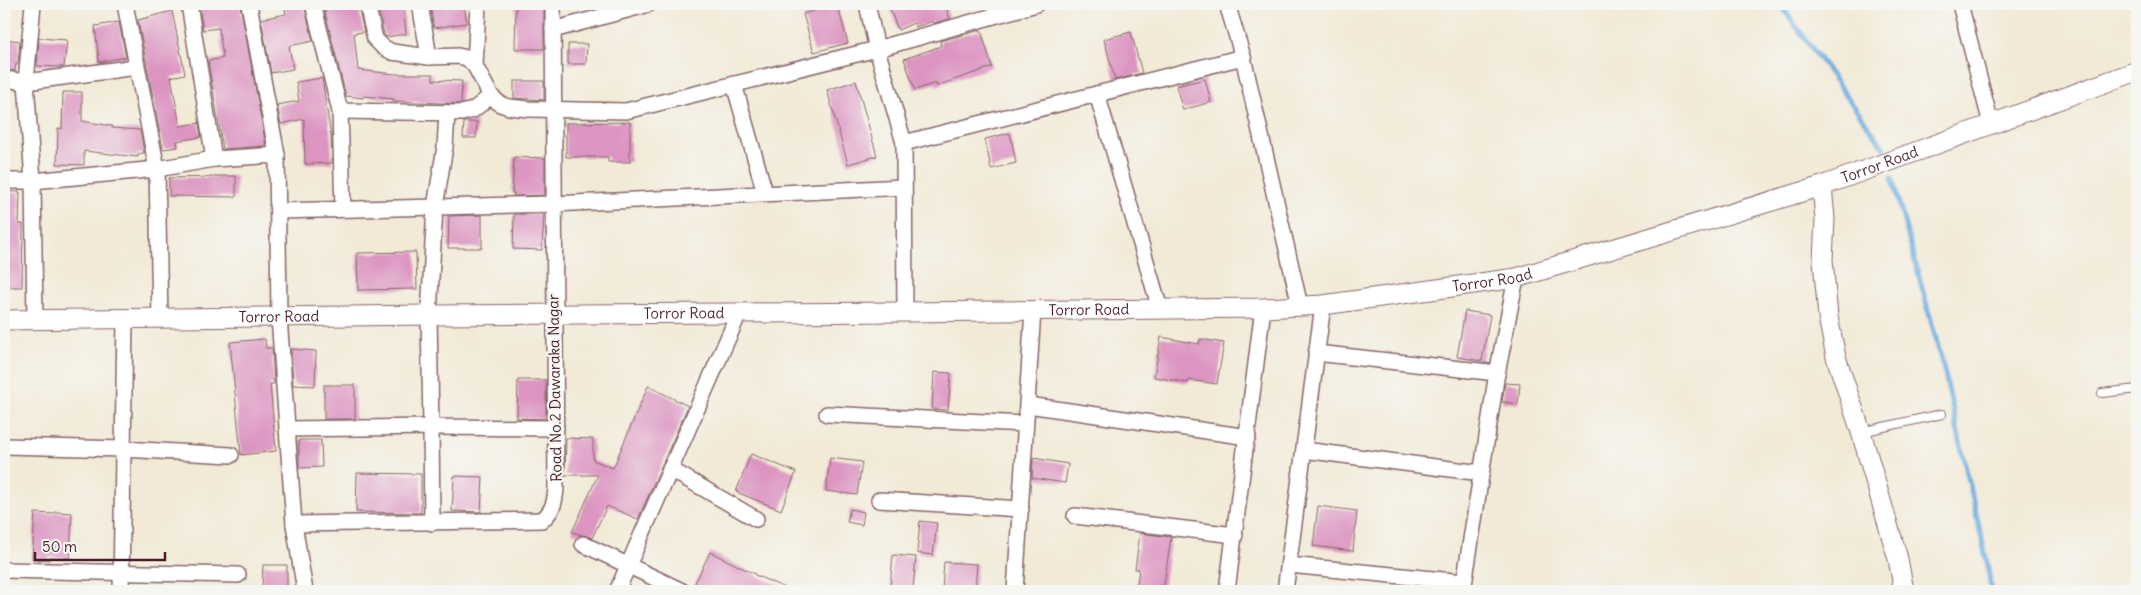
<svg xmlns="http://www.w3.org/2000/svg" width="2141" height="595" viewBox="0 0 2141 595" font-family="Delius,sans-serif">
<rect width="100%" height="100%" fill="#f6f6f2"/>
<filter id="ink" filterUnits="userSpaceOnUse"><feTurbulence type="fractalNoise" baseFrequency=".02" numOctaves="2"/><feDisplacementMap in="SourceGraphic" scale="10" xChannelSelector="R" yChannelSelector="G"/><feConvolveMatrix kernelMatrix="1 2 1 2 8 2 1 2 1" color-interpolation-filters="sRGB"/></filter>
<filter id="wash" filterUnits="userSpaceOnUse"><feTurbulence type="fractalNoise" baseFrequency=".0096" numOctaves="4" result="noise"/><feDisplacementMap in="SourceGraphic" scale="20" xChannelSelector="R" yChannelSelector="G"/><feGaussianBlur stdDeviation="1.12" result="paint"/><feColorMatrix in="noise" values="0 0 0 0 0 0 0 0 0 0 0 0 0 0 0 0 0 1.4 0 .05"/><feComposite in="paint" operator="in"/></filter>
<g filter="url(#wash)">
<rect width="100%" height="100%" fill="#f2ead7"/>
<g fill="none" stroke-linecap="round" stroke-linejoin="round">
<g stroke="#68abdd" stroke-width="5">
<path d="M1780,4L1884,148"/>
<path d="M1892,177L1942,361L1988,567L1991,591"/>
</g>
</g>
<g id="blocks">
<g fill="#dc94c1">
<path d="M206,4H240L266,146L223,149L208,61L223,58L219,28L203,30L199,5Z"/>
<path d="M284,4H304L313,41L289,46L293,69L271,73L261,19L286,14Z"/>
<path d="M323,4H358L364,32L354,33L358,70L395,74H433V80L462,81L461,104L394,101V99L364,96L363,98L346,96Z"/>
<path d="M377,4H403L406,34L386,37L384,34Z"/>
<path d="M430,4H464L467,23L434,28Z"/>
<path d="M516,4H544V49H515Z"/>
<path d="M837,4L848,43L814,52L803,14Z"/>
<path d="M888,4H945L950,19L934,23L933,21L916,27L914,23L898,30Z"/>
<path d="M172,11L185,74L171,77L180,126L199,123L201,137L177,141L178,147L163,149L138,20Z"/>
<path d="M119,22L126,57L99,62L95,26Z"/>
<path d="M981,30L992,67L936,86V83L915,90L904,59L941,46L940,41Z"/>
<path d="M1131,32L1142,73L1115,80L1104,39Z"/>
<path d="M39,38L67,40L64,67L37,66Z"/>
<path d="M4,39L20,41L18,64H16L15,71L4,70Z"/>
<path d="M568,44H587L586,64H568Z"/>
<path d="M322,78L331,136L332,163L305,164L304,119L281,124L277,105L299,101L296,82Z"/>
<path d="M1205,79L1211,102L1183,110L1176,86Z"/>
<path d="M514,81H544V100L514,98Z"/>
<path d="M856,81L877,156L848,164L827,90Z"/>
<path d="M63,92H82V121L112,126V128L140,130L144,153L138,154V157L84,151V165L57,164L58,128L62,129Z"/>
<path d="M464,122H477L476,138H463Z"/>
<path d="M630,122V162H608V157H566V123Z"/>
<path d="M1010,133L1016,163L991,169L985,139Z"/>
<path d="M514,157L545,158V195L514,196V193H512Z"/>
<path d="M216,176H236V197L169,196V178L216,177Z"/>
<path d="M4,191L20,192L19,224H23L22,287H4Z"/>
<path d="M514,214H544L542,250L513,249Z"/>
<path d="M482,215V248H448L449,216Z"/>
<path d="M416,252L417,289L358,290L357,253Z"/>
<path d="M1465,311L1490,315L1482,361L1457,357Z"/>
<path d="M1161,337L1199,344L1200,339L1224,343L1217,384L1189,380L1188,383L1154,377Z"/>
<path d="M265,339L266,348H272L274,384H270L276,451L241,455L230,342Z"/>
<path d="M291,349L316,351L315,386L293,385Z"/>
<path d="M934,372L951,373L948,410L932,409Z"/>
<path d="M518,380H546V419L517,418Z"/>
<path d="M1505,383L1520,384L1518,404L1502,402Z"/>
<rect x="324" y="385" width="31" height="34"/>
<path d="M648,386L688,406L638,519L607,506L592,538L572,532L598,475H565L566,438L593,439V460L613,468Z"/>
<path d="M299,440H321L322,467L299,468Z"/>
<path d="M751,454L796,472L781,510L736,492Z"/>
<path d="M830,458L862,462L857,495L826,491Z"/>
<path d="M1033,458L1068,464L1065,483L1032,478Z"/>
<path d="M357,473L421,474V513L356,512Z"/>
<path d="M454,476L483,477L481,512L452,511Z"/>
<path d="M1318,506L1357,511L1353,551L1313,546Z"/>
<path d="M850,509L864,512L862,525L847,522Z"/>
<path d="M55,512L72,513L70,558L49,557V560L32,559L35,513L54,514Z"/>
<path d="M920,521L937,523L933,555L917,553Z"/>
<path d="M1140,533L1171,537L1163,591H1136L1139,569H1135Z"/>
<path d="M710,552L755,574V575L792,591H707L694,585Z"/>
<path d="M893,555L916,557L913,588L890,586Z"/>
<path d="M944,562L977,564L975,591H942Z"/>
<path d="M263,565H287V589L262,588Z"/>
</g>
</g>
</g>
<g filter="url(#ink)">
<use href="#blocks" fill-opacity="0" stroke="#856667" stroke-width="1"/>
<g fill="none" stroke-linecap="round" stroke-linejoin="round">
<defs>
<g id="service">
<path d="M2102,393L2137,389"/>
<path d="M1861,432L1942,414"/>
</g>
<g id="minor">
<path d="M33,4L26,82L33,181L35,320"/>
<path d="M125,4L157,169L160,318"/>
<path d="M189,4L214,159"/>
<path d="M249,4L277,155L279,317L294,524L305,591"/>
<path d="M313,4L340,111L462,113L473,110L491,96"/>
<path d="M367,4L375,39L383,47L392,52L429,57L458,56L467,58L475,66L491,96L500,104L509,107L529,109L626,111L877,49L1036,4"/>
<path d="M420,4L429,57"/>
<path d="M867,4L877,49L904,143L905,312"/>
<path d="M1227,4L1243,57L1300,306"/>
<path d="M1960,4L1991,124"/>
<path d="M553,30L649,4"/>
<path d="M475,66L478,4"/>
<path d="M4,79L26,82L136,67"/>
<path d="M734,84L765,193"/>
<path d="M1097,94L1160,309"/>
<path d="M340,111L343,209"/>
<path d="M447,113L445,147L435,207L429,315L431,427L556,428"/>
<path d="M904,143L1243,57"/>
<path d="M4,181H33L157,169L214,159L277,155"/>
<path d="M278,211L553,204L904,187"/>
<path d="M1316,353L1497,373"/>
<path d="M1028,405L1248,437"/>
<path d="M827,414L1025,424"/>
<path d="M288,429L431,427L432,523"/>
<path d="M4,446L123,449L231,455"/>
<path d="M1304,450L1481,473"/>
<path d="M670,469L756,519"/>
<path d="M879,500L1021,509"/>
<path d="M1075,516L1235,535"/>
<path d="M294,524L542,520C553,511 555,502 556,488L553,4"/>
<path d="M583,544L682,591"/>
<path d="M1289,565L1464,582"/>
<path d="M4,570L238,575"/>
<path d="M121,591L125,319"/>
<path d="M617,591L739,313"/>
<path d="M1015,591L1033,310"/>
<path d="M1227,591L1263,308"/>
<path d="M1285,591L1323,305"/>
<path d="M1463,591L1496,379L1516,278"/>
</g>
<g id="tertiary">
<path d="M1822,186L1825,219L1823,260L1828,317L1836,357L1861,432L1898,559L1904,591"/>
<path id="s1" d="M4,320L429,315L905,312L1263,308L1323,305L1516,278L1822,186L2137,71"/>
</g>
</defs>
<use href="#service" stroke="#856667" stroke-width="10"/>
<use href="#minor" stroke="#856667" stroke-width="18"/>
<use href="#tertiary" stroke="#856667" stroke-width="21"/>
<use href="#service" stroke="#fff" stroke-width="8"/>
<use href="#minor" stroke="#fff" stroke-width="15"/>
<use href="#tertiary" stroke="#fff" stroke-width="19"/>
</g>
</g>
<g text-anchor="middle" stroke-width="4.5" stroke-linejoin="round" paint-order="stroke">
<g font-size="15" fill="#4a1f2b" stroke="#f6f6f2">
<text dy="5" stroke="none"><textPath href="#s1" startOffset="1895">Torror Road</textPath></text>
<text dy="5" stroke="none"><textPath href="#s1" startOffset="1490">Torror Road</textPath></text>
<text dy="5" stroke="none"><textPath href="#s1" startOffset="1085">Torror Road</textPath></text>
<text dy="5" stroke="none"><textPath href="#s1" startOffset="680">Torror Road</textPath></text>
<text dy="5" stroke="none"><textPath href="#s1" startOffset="275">Torror Road</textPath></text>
<text transform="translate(555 388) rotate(-91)" y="5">Road No.2 Dawaraka Nagar</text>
</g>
</g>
<rect width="2141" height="595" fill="none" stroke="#f6f6f2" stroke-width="20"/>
<path d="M35 552v8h130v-8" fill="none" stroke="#4a1f2b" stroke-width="2.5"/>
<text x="42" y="552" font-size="15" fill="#4a1f2b" stroke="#f6f6f2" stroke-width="4" paint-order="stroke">50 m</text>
</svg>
